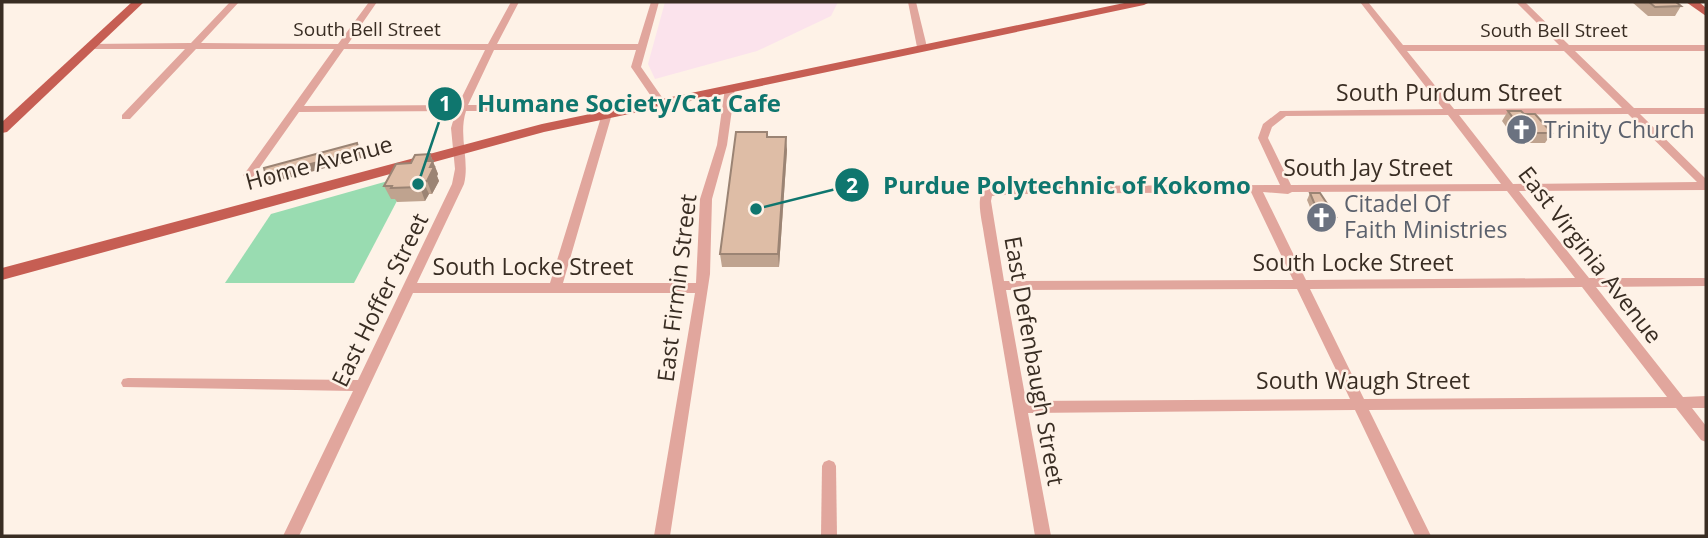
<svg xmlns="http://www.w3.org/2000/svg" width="1708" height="538" viewBox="0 0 1708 538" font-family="'Open Sans',sans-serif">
<rect width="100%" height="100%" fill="#fef2e7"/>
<path fill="#fbe3ec" d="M665,2H838L831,16L757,51L655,79L648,64Z"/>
<path fill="#99dcb1" d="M402,177L398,199L354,283H225L271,214Z"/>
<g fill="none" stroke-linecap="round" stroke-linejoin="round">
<g fill="#e1a69d" fill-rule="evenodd">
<path d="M230,2H239L201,43L338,44L369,2H377L348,44H488L511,2H519L497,44H638L651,2H659L641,67L666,103L665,105H657L631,67L636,50H494L468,105H543L548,108L543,111H466C458,136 470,160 464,184L417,283H550L602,114L607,111L612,114L563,283H696L700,199L717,145L725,88L730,85L733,86L735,88L727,145L712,199L710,274L670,536H654L695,293H413L299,536H283L353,391L123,387L121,383L123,379L128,378L358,380L452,184L455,169L451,128L456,111L299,112L253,177H245L243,175L245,173L334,49H196L130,119H122V115L185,49H92L87,46L89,44L191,43ZM344,49L485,50L458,105L304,106Z"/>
<path d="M908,2H916L927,47L925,49H919L917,47Z"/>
<path d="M1360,2H1368L1403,45H1559L1516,2H1525L1569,45H1706V51H1575L1634,108H1706V114H1640L1706,179V190L1519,191L1589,278H1706V286L1596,287L1683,397L1706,396V408H1692L1706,426V442L1701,440L1676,408L1369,410L1431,536H1415L1355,410L1028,413L1051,536H1035L984,235C983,225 975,197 984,191C988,187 1012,187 1018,186L1280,185L1258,138L1263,124L1280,111L1443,109ZM1407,51H1564L1622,108L1454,109ZM1628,114L1697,182L1513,184L1459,115ZM1448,115L1501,184L1291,185L1268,138L1272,127L1286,116ZM1507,191L1575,278L1306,280L1263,192L1288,194L1292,192ZM1251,192L1293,280L1004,281L991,201L992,196L1018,194ZM1582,287L1667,397L1364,399L1310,289ZM1297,289L1350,399L1026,401L1006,290Z"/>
<path d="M829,460L834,462L836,466L837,536H821L822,466L824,462Z"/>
</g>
<g fill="#c65e53" fill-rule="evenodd">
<path d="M132,2H144L7,132L2,133V122Z"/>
<path d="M1129,2H1150L1144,5L544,132L2,280V268L542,124Z"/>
<path d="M1686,2H1699L1706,8V16Z"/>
</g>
</g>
<g fill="#bfa38f">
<path d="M1632,2H1676L1681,6L1675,16H1648Z"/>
<path d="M1508,111L1524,114L1552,133L1545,143H1518L1502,121Z"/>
<path d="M767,132V137L787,150L779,267H722L720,254Z"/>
<path d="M430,154L438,174L437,176L439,181L432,194H429L425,201L397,202L395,199H391L384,186L411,163Z"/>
<path d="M1310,193L1336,217L1332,224H1317L1307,200Z"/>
</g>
<g fill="#9b8474">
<path d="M786,137L787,150L779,267L778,254Z"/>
<path d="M357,143L362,158L270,183L266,176Z"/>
<path d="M430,154L438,174L437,176L439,181L432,194L427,181V161Z"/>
<path d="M423,181L429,194L425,201L420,187Z"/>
</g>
<g fill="#debda6" stroke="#9b8474" stroke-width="2">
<path d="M1649,2H1676L1681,6L1655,7Z"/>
<path d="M1508,111H1521L1524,114H1535L1552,133H1524Z"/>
<path d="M736,132H767V137H786L778,254H720Z"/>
<path d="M357,143L359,151L266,176L264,168Z"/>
<path d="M430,154L427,161H433L430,167H434L427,181H423L420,187L391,188L392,186H384L396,164L411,163L415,155Z"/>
<path d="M1310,193H1320L1336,217H1320Z"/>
</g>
<defs>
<symbol id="church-disc" viewBox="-11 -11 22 22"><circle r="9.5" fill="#6b7280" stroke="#fef2e7"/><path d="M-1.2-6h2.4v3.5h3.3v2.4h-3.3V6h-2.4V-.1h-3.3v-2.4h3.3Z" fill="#fff"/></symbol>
</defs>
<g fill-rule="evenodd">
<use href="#church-disc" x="1504" y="112" width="35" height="35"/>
<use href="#church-disc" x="1304" y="200" width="35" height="35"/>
</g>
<g text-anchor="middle" stroke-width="5" stroke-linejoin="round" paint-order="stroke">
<g font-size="19" fill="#392d23" stroke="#fef2e7">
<text x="367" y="36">South Bell Street</text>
<text x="1554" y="37">South Bell Street</text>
</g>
<g font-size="23" fill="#392d23" stroke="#fef2e7">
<text x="1449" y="101">South Purdum Street</text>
<text transform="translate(319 163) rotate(-15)" y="8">Home Avenue</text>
<text x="1368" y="176">South Jay Street</text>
<text transform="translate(1590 255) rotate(52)" y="8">East Virginia Avenue</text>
<text x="1353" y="271">South Locke Street</text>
<text x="533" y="275">South Locke Street</text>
<text transform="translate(677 288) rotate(-83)" y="8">East Firmin Street</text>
<text transform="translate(380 300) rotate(-64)" y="8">East Hoffer Street</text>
<text transform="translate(1034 361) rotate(80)" y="8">East Defenbaugh Street</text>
<text x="1363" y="389">South Waugh Street</text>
</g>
<g font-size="23" fill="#5b616d" stroke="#fef2e7" text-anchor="start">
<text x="1544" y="138">Trinity Church</text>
<text x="1344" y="212">Citadel Of<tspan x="1344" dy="26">Faith Ministries</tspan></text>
</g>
</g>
<path fill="none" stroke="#0f766e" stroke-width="2.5" d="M418 184L445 104M756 209L852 185"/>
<g fill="#0f766e" stroke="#fef2e7" stroke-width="2.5">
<circle cx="418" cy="184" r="7"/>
<circle cx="756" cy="209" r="7"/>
<circle cx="445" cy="104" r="18"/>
<circle cx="852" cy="185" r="18"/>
</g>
<g font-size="21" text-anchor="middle" font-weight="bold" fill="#fff">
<text x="445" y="111">1</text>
<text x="852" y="193">2</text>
</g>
<g font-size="24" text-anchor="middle" font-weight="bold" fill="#0f766e" stroke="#fef2e7" stroke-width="5" stroke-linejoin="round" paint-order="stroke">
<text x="629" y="112">Humane Society/Cat Cafe</text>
<text x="1067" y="194">Purdue Polytechnic of Kokomo</text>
</g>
<rect width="1708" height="538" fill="none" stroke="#392d23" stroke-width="7"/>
</svg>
